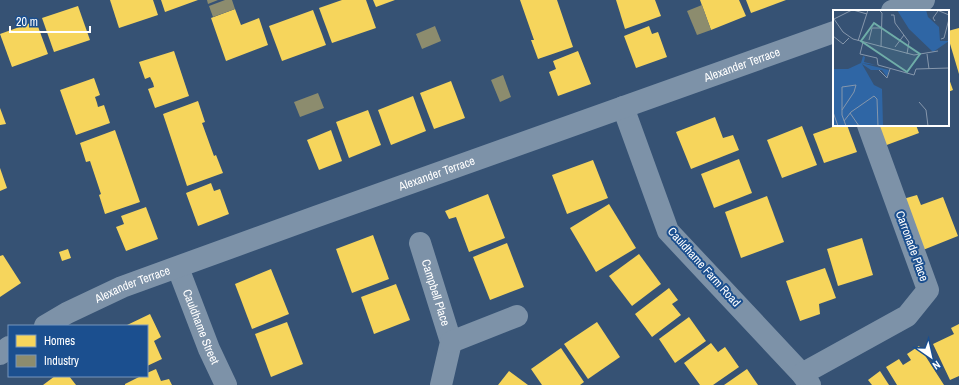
<svg xmlns="http://www.w3.org/2000/svg" width="959" height="385" viewBox="0 0 959 385" font-family="'Archivo Narrow',sans-serif">
<rect width="100%" height="100%" fill="#365274"/>
<g fill="#f6d55c">
<path d="M110,0H153L158,15L119,28Z"/>
<path d="M161,0H198L165,12Z"/>
<path d="M342,0H366L376,28L332,43L319,8Z"/>
<path d="M373,0H395L376,7Z"/>
<path d="M520,0H557L573,47L538,59L531,40H534Z"/>
<path d="M616,0H655L661,16L625,29Z"/>
<path d="M700,0H739L746,16L711,30Z"/>
<path d="M746,0H786L751,13Z"/>
<path d="M78,6L90,40L54,52L42,18Z"/>
<path d="M235,9L241,25L259,18L268,45L226,61L211,18Z"/>
<path d="M313,10L326,45L282,61L269,26Z"/>
<path d="M36,21L48,54L12,67L0,34Z"/>
<path d="M649,26L652,34L658,32L667,57L636,68L624,36Z"/>
<path d="M959,28V74L948,37V31Z"/>
<path d="M174,51L189,96L155,108L148,89L154,87L153,83L150,77L145,79L139,62Z"/>
<path d="M578,51L591,84L558,96L549,72L556,69L553,61Z"/>
<path d="M948,76L953,90L948,92Z"/>
<path d="M94,78L100,95L95,97L97,103L98,107L104,105L110,123L76,135L60,90Z"/>
<path d="M451,81L465,118L434,129L420,93Z"/>
<path d="M413,96L426,131L391,145L378,110Z"/>
<path d="M198,101L205,122L202,123L214,156L216,155L223,173L187,186L163,114Z"/>
<path d="M0,108L6,124L0,125Z"/>
<path d="M368,110L381,145L349,158L336,122Z"/>
<path d="M715,117L723,138L733,135L739,150L691,169L676,132Z"/>
<path d="M838,125H847L857,152L824,163L813,134Z"/>
<path d="M876,125H916L919,133L884,146Z"/>
<path d="M802,126L817,165L782,178L767,140Z"/>
<path d="M115,130L140,202L105,214L99,195L101,194L90,161L86,162L80,143Z"/>
<path d="M331,130L342,161L319,170L307,140Z"/>
<path d="M739,159L752,193L714,208L701,174Z"/>
<path d="M593,160L608,198L567,214L552,175Z"/>
<path d="M0,168L7,188L0,191Z"/>
<path d="M211,183L214,191L220,189L229,214L198,226L186,193Z"/>
<path d="M488,194L505,238L469,252L456,217L449,219L445,211Z"/>
<path d="M917,195L921,205L943,197L958,236L923,250L903,199Z"/>
<path d="M767,196L784,242L741,258L725,212Z"/>
<path d="M609,204L636,248L596,272L570,228Z"/>
<path d="M146,207L158,239L126,251L116,227L124,224L121,216Z"/>
<path d="M373,235L389,279L352,293L336,249Z"/>
<path d="M862,238L873,275L838,286L827,249Z"/>
<path d="M507,243L524,287L490,300L473,257Z"/>
<path d="M68,249L71,258L62,261L59,252Z"/>
<path d="M639,254L661,284L632,306L609,276Z"/>
<path d="M3,255L21,283L0,297V256Z"/>
<path d="M825,268L836,298L819,304L820,314L800,321L786,281Z"/>
<path d="M271,269L289,314L252,329L235,284Z"/>
<path d="M396,284L410,320L374,334L361,297Z"/>
<path d="M669,288L678,300L672,304L681,315L652,337L635,314Z"/>
<path d="M150,314L161,337L154,341L162,359L147,366V326H125Z"/>
<path d="M689,317L706,341L675,363L659,339Z"/>
<path d="M287,322L303,364L271,377L255,334Z"/>
<path d="M597,322L620,357L588,379L564,344Z"/>
<path d="M959,324V376L950,380L933,344L954,334L951,328Z"/>
<path d="M711,343L718,352L725,347L739,367L713,385H700L684,363Z"/>
<path d="M919,346L944,385H897L886,367L899,359L903,365L911,360L907,354Z"/>
<path d="M561,348L584,382L580,385H542L531,369Z"/>
<path d="M156,369L161,381L169,379L172,385H125V384L141,376H147V373Z"/>
<path d="M747,369L758,385H724Z"/>
<path d="M509,371L528,385H498Z"/>
<path d="M880,371L889,385H872L868,380Z"/>
<path d="M55,376H69L76,385H43Z"/>
</g>
<g fill="#8c8c6e">
<path d="M207,0H218L208,4Z"/>
<path d="M225,0H232L235,9L213,17L209,6Z"/>
<path d="M702,5L711,30L697,35L687,11Z"/>
<path d="M435,26L441,41L422,49L416,34Z"/>
<path d="M503,75L511,97L500,102L491,80Z"/>
<path d="M318,93L324,108L300,117L294,102Z"/>
</g>
<g fill="none" stroke-linecap="round" stroke-linejoin="round">
<g stroke="#7d92a8" stroke-width="22">
<path d="M892,11L924,0"/>
<path d="M623,107L668,231L802,374L810,385"/>
<path id="s1" d="M420,243L451,342L441,385"/>
<path id="s2" d="M178,268L209,349L226,385"/>
<path id="s3" d="M45,326L67,313L122,287L315,217L834,32"/>
<path d="M451,342L517,316"/>
<path d="M0,354L9,347"/>
<path d="M802,374L907,316L928,290L868,125"/>
</g>
</g>
<g text-anchor="middle" stroke-width="4" stroke-linejoin="round" paint-order="stroke">
<g font-size="12" fill="#fff" stroke="#1b4f8f">
<text dy="4" stroke="none"><textPath href="#s3" startOffset="745">Alexander Terrace</textPath></text>
<text dy="4" stroke="none"><textPath href="#s3" startOffset="421">Alexander Terrace</textPath></text>
<text transform="translate(912 246) rotate(70)" y="4">Carronade Place</text>
<text transform="translate(704 267) rotate(48)" y="4">Cauldhame Farm Road</text>
<text dy="4" stroke="none"><textPath href="#s3" startOffset="97">Alexander Terrace</textPath></text>
<text dy="4" stroke="none"><textPath href="#s1" startOffset="52">Campbell Place</textPath></text>
<text dy="4" stroke="none"><textPath href="#s2" startOffset="63">Cauldhame Street</textPath></text>
</g>
</g>
<g transform="translate(833 10)">
<rect width="116" height="116" fill="#365274"/>
<path d="M64,0H93L95,7L106,17L107,31H116L100,42L76,19ZM30,46L32,47L31,52L43,55L28,53L56,60L54,67L49,60H38L29,54L41,75L49,79L50,116H0V59H15L28,53Z" fill="#2f66a5"/>
<path fill="none" stroke="#8697ac" stroke-width="1" d="M19,0L1,9L10,22L20,29L81,45L105,41M20,0L34,4M104,0L116,5M47,1L49,3L48,37M58,5H61L62,13L76,32L74,44M102,11L100,8L105,1M0,26L10,34L16,28M108,29L111,28L116,9M36,30L39,18H48M25,31L35,0M30,32L27,44L44,48L45,55L81,65L83,59L116,58M62,37L71,25M94,44L96,59M46,60L54,68L57,59M86,92L93,100L95,116M9,100L21,82L23,75L9,77V105L13,116M0,102L5,116M17,103L26,116M11,111L18,102L41,86L44,89L45,116"/>
<path fill="#6fada8" fill-opacity="0.15" stroke="#6fada8" stroke-width="2" d="M41,13L87,44L74,62L28,31Z"/>
<rect width="116" height="116" fill="none" stroke="#fff" stroke-width="2"/>
</g>
<rect x="8" y="325" width="140" height="52" fill="#1b4f8f" stroke="#7695bc"/>
<rect x="16" y="335" width="20" height="12" fill="#f6d55c" stroke="#7695bc"/>
<text x="44" y="345" font-size="12" fill="#ffffff">Homes</text>
<rect x="16" y="355" width="20" height="12" fill="#8c8c6e" stroke="#7695bc"/>
<text x="44" y="365" font-size="12" fill="#ffffff">Industry</text>
<g transform="translate(931 357) rotate(146)" stroke="#1b4f8f" stroke-width="3" paint-order="stroke">
<path d="M0-3L7 15L0 10L-7 15Z" fill="#ffffff"/>
<text y="-6" font-size="11" font-weight="bold" text-anchor="middle" fill="#ffffff">N</text>
</g>
<path d="M10 26v6h80v-6" fill="none" stroke="#ffffff" stroke-width="2"/>
<text x="16" y="26" font-size="12" fill="#ffffff" stroke="#1b4f8f" stroke-width="3" paint-order="stroke">20 m</text>
</svg>
